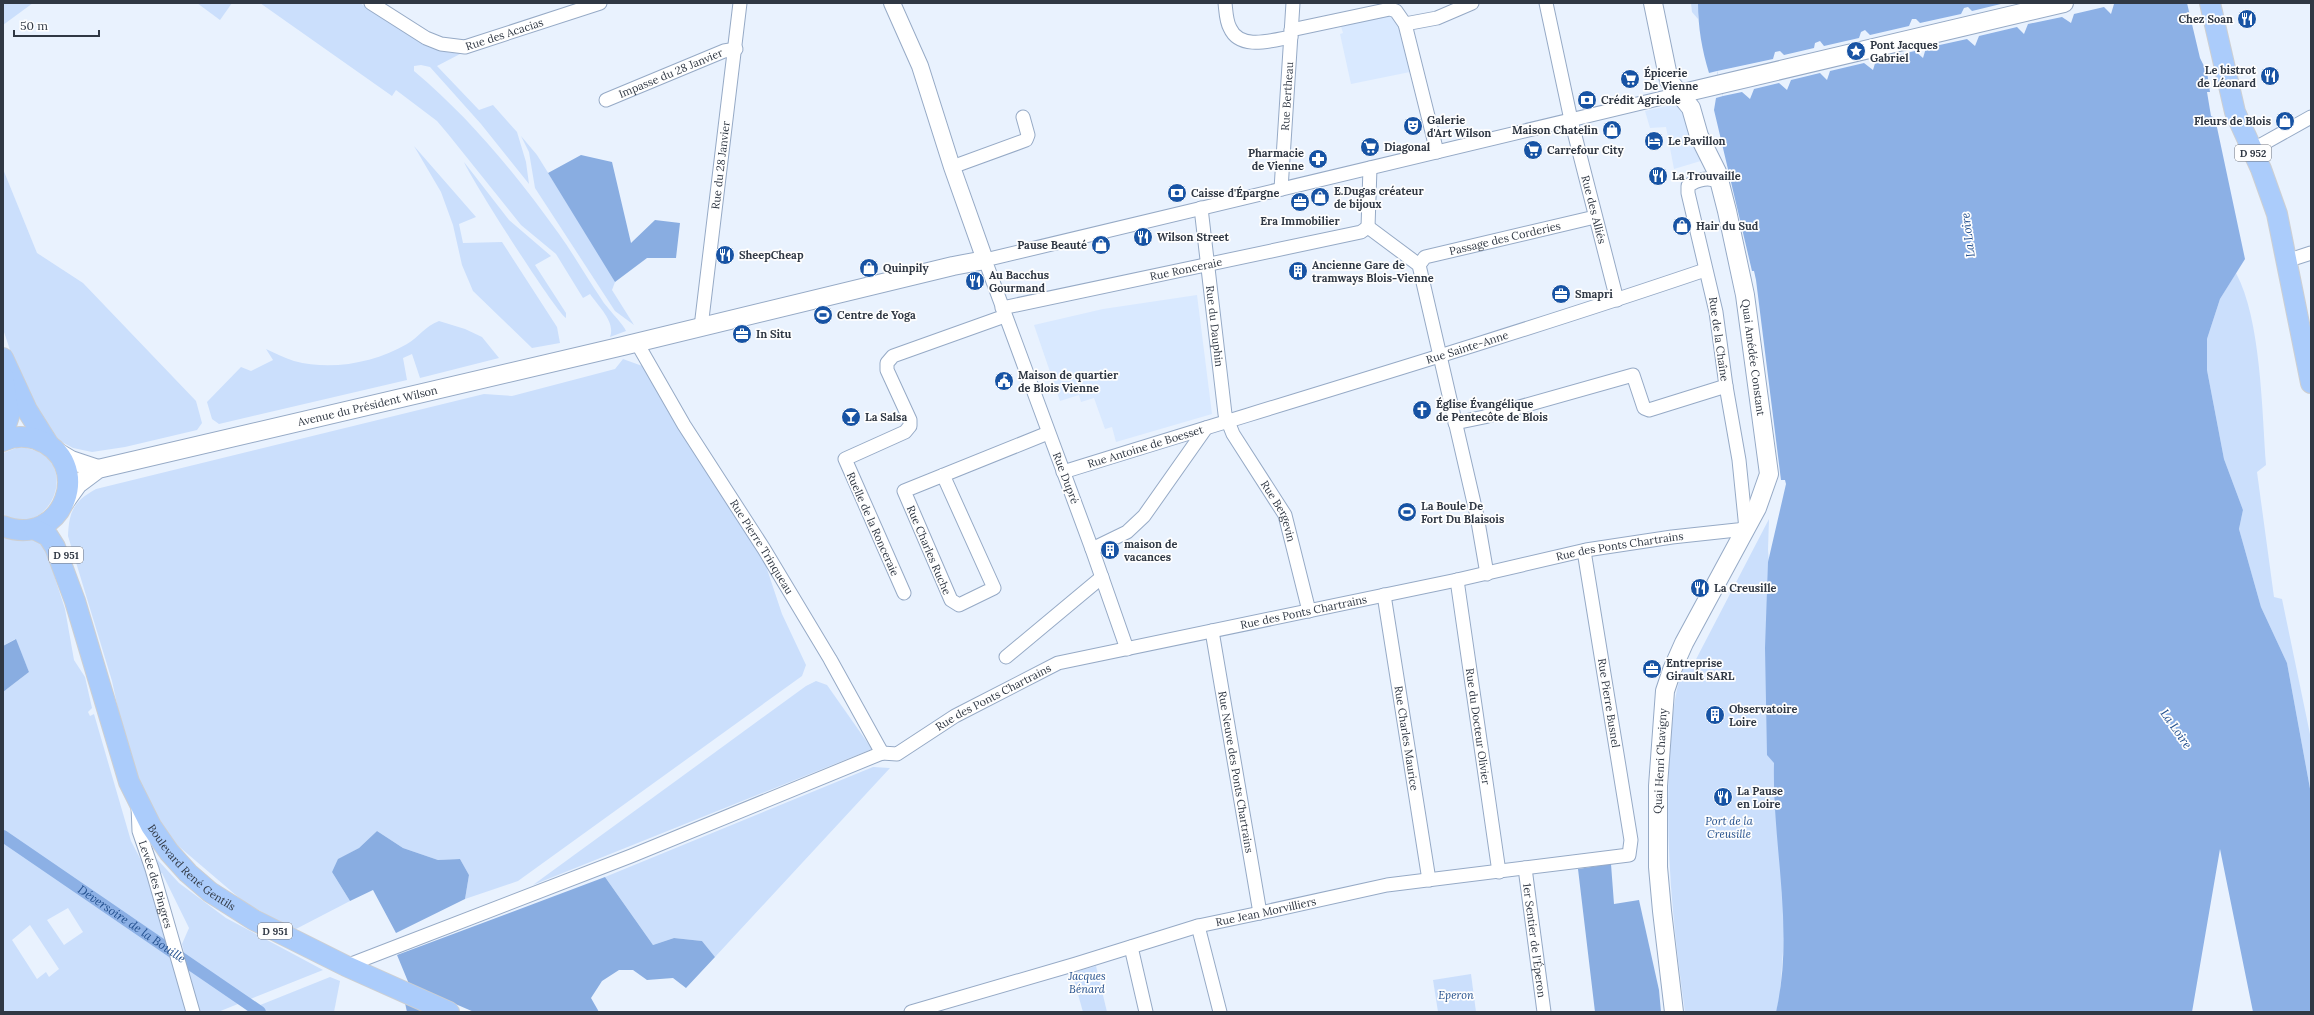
<svg xmlns="http://www.w3.org/2000/svg" width="2314" height="1015" viewBox="0 0 2314 1015" font-family="Lora,serif">
<rect width="100%" height="100%" fill="#e9f2fe"/>
<g fill="#d9e9ff">
<path d="M1395,13L1410,72L1351,84L1340,34L1343,33L1340,23Z"/>
<path d="M1676,104L1683,112L1704,160L1674,169L1666,127L1650,128L1645,111Z"/>
<path d="M1197,295L1212,414L1116,442L1112,427L1105,429L1094,398L1081,402L1079,395L1060,401L1034,325L1103,309Z"/>
</g>
<g fill="#cbdffc" fill-rule="evenodd">
<path d="M3,3H33L3,25Z"/>
<path d="M197,3H232L220,20Z"/>
<path d="M260,3H360L423,44L441,51L460,54L437,66L479,110L493,105L517,132L526,162L529,184L481,124L430,67L421,65L414,66V71C470,118 516,174 559,234C574,255 587,278 602,300C606,307 625,326 626,331L610,337C616,322 598,306 590,294L583,298L556,254L521,225L448,134L437,121L396,90L392,96Z"/>
<path d="M1691,3H1698V19L1692,12Z"/>
<path d="M521,136L537,155L606,266L615,282L612,290L634,325L615,311L535,188L529,152Z"/>
<path d="M414,146L476,217L459,224L463,243L502,242L557,327L560,343L532,348L473,291L462,265L453,225L441,192Z"/>
<path d="M464,162L509,220L551,256L535,265L566,313V318C557,314 471,179 464,162Z"/>
<path d="M3,169L37,253L83,283L196,401L202,423L197,430L125,447L92,452L73,448L58,440L44,425L12,356L3,329Z"/>
<path d="M2236,273C2261,319 2262,411 2266,465L2257,472L2274,597L2282,599L2311,739V794L2287,663L2261,607L2239,529L2243,510L2224,459L2207,370V339L2220,299Z"/>
<path d="M439,321L465,329L482,337L499,358L420,378L412,354L403,358L407,380L219,424L212,419L207,402L241,367L251,371L273,360L266,349C275,353 285,358 294,361C331,371 374,363 407,344C419,337 425,326 439,321Z"/>
<path d="M623,359L645,367L669,413L764,560L782,614L806,665L802,676L518,881L465,899L469,875L460,859L438,860L403,848L377,831L359,848L339,859L332,872L350,901L294,930L244,902L176,844L157,823L128,755L112,681L68,536C69,511 74,501 96,489L484,394L512,396L615,369Z"/>
<path d="M19,447C88,453 50,544 3,514V453Z"/>
<path d="M1769,519L1768,550L1791,835L1780,995L1776,1012H1685C1673,926 1664,839 1670,752C1672,723 1673,696 1683,669L1692,667Z"/>
<path d="M3,535C7,536 11,539 15,539C29,541 38,536 46,550L65,609L74,660L85,677L92,708L88,712L90,716L94,714L131,841L143,864L158,863L156,858L179,883L226,918L323,970L218,1012H201L198,1010L182,944L189,928L162,873L148,878L191,1012H3V692L29,672L15,639L3,646ZM68,908L83,932L64,945L47,920ZM30,925L59,969L49,977L46,972L37,979L12,940Z"/>
<path d="M816,681L827,685L872,749L533,885L806,686Z"/>
<path d="M873,767L890,768L715,957L702,941L674,938L653,945L605,877Z"/>
<path d="M1096,966L1107,1012H1083L1072,973Z"/>
<path d="M1471,974L1476,1012H1438L1433,980Z"/>
<path d="M330,977L340,981L334,1012H243Z"/>
</g>
<g fill="#89ade1">
<path d="M581,155L612,162L631,243L655,220L680,223L676,258H647L615,282L548,173Z"/>
<path d="M16,639L29,672L3,692V646Z"/>
<path d="M377,831L403,848L438,860L460,859L469,875L465,899L396,933L373,890L350,901L332,872L338,859L359,848Z"/>
<path d="M1611,864L1614,904L1639,900L1659,990L1661,1012H1595L1578,869Z"/>
<path d="M605,877L653,945L674,938L702,941L715,957L686,988L673,978L647,980L633,970H619L602,981L591,998L599,1012H474L409,984L397,955Z"/>
<path d="M405,1003L426,1012H407Z"/>
</g>
<path fill="#8cb0e5" d="M1698,3H2187L2200,58L2207,72L2210,92H2207L2211,116L2215,118L2245,259L2220,299L2207,339V370L2224,459L2243,510L2239,529L2261,607L2287,663L2311,794V1012H2253L2220,849L2192,1012H1776C1795,930 1772,845 1774,763L1767,755L1765,648L1768,562L1786,484L1785,480H1781L1756,280L1754,271H1752L1714,110L1716,98L1723,96L1717,71L1709,73C1702,50 1698,27 1698,3Z"/>
<path fill="#e9f2fe" d="M2005,3H2119L2114,4L2111,14L2104,7L2074,14L2071,23L2062,17L2028,24L2024,34L2017,27L1979,36L1975,46L1967,39L1926,48L1923,58L1915,51L1876,60L1873,70L1864,63L1830,71L1827,80L1820,73L1791,80L1787,90L1779,83L1754,89L1750,99L1742,92L1723,96L1717,71L1773,59L1775,52L1780,51L1784,55L1814,48L1815,43L1820,41L1824,46L1859,38L1861,32L1865,30L1870,35L1909,26L1912,19H1916L1920,23L1961,14L1964,8L1968,7L1972,11Z"/>
<g fill="none" stroke-linecap="round" stroke-linejoin="round">
<path stroke="#8cb0e5" stroke-width="12" id="s1" d="M3,836L260,1012"/>
<defs>
<g id="minor">
<path id="s2" d="M371,3L426,38L441,44L465,47L600,3"/>
<path d="M1225,3C1226,11 1226,21 1230,28C1240,51 1273,40 1291,37"/>
<path id="s3" d="M1546,3L1571,120L1617,300"/>
<path d="M1405,24L1437,18L1472,3"/>
<path d="M1291,30L1390,9L1396,11L1405,24L1437,152"/>
<path id="s4" d="M606,100L724,51L736,49"/>
<path d="M2252,150L2311,117"/>
<path d="M952,167L1026,140L1028,135L1023,117"/>
<path id="s5" d="M1281,189L1293,3"/>
<path id="s6" d="M1201,208L1225,414L1233,434L1285,515L1309,611"/>
<path d="M1368,227L1419,265L1477,516L1487,574"/>
<path d="M1368,227L1370,168"/>
<path d="M2286,261L2311,253"/>
<path id="s7" d="M1419,265L1425,257L1595,217"/>
<path id="s8" d="M1002,308L1361,232L1368,227"/>
<path id="s9" d="M701,327L740,3"/>
<path id="s10" d="M637,343L684,425L764,549L830,659L882,753"/>
<path d="M1455,423L1484,417L1633,375L1644,408L1649,410L1726,386"/>
<path id="s11" d="M1063,472C1278,405 1493,342 1705,270"/>
<path d="M943,475L994,588L959,605L951,600L904,491L1048,433"/>
<path d="M1092,549L1127,532L1144,516L1206,428"/>
<path id="s12" d="M1457,580L1499,872"/>
<path d="M904,593L845,459L905,432L910,426V420L887,370V363L893,356L1005,316"/>
<path id="s13" d="M1384,595L1429,880"/>
<path id="s14" d="M1212,631L1260,913"/>
<path d="M1127,649L1092,549L985,260L1679,94"/>
<path d="M1006,657L1102,577"/>
<path id="s15" d="M882,753L897,754L955,716L1058,663L1457,580L1586,550L1672,537L1746,529L1739,460L1726,386L1716,312L1688,193V186C1697,179 1711,176 1720,183"/>
<path id="s16" d="M138,806L139,831L152,869L193,1012"/>
<path id="s17" d="M1525,868L1544,1012"/>
<path d="M1198,926L1220,1012"/>
<path d="M1131,947L1146,1012"/>
<path d="M346,966L631,856L882,753"/>
<path id="s18" d="M911,1012L1076,964L1198,926L1260,913L1387,885L1629,855L1631,840L1584,551"/>
</g>
<path id="tertiary" d="M892,3L920,66L952,167L985,260"/>
<g id="secondary">
<path id="s19" d="M1653,3L1669,81L1691,108L1699,136L1717,172L1727,211L1745,295L1769,474L1757,508L1684,643L1672,670L1665,691L1658,786V867L1662,911L1674,1012"/>
<path d="M1679,94L2064,3"/>
<path d="M56,451L71,460L98,469"/>
<path id="s20" d="M65,502L78,484L98,469L623,346L953,266L985,260"/>
</g>
<g id="primary">
<path d="M2210,3L2235,112L2261,169L2277,214L2311,383"/>
<path d="M3,358L27,410L49,445"/>
<path d="M3,376L9,416L3,434"/>
<path d="M3,441C13,436 26,436 36,439C96,460 64,550 3,526"/>
<path id="s21" d="M34,529L48,536L55,547L75,601L129,782L151,826L169,852L188,873L210,892L254,920L346,966L449,1012"/>
</g>
</defs>
<use href="#minor" stroke="#96aac6" stroke-width="15"/>
<use href="#tertiary" stroke="#96aac6" stroke-width="18"/>
<use href="#secondary" stroke="#96aac6" stroke-width="20"/>
<use href="#primary" stroke="#cdcfd2" stroke-width="22"/>
<use href="#minor" stroke="#fff" stroke-width="13"/>
<use href="#tertiary" stroke="#fff" stroke-width="16"/>
<use href="#secondary" stroke="#fff" stroke-width="18"/>
<use href="#primary" stroke="#abccfb" stroke-width="20"/>
</g>
<defs>
<symbol id="restaurant-disc" viewBox="-11 -11 22 22"><circle r="9.5" fill="#1753a4" stroke="#fefefe"/><path d="M-5-6h1v4h1v-4h1v4h1v-4h1v5L-1.5 .5V6h-2V.5L-5-1ZM5-6V6H3V1.5H1.5Q1.5-4 5-6Z" fill="#fff"/></symbol>
<symbol id="sight-disc" viewBox="-11 -11 22 22"><circle r="9.5" fill="#1753a4" stroke="#fefefe"/><path d="M0-6L1.8-2.2L6-1.7L2.9 1.2L3.7 5.4L0 3.3L-3.7 5.4L-2.9 1.2L-6-1.7L-1.8-2.2Z" fill="#fff"/></symbol>
<symbol id="supermarket-disc" viewBox="-11 -11 22 22"><circle r="9.5" fill="#1753a4" stroke="#fefefe"/><path d="M-6-5.5h2.5l.6 2H6L4.5 2H-2.5L-4.4-4H-6ZM-1.5 3.2a1.3 1.3 0 1 0 .1 0ZM3 3.2a1.3 1.3 0 1 0 .1 0Z" fill="#fff"/></symbol>
<symbol id="bank-disc" viewBox="-11 -11 22 22"><circle r="9.5" fill="#1753a4" stroke="#fefefe"/><path d="M-6-4H6V4H-6ZM0-2.3a2.3 2.3 0 1 0 0 4.6a2.3 2.3 0 1 0 0-4.6Z" fill="#fff"/></symbol>
<symbol id="shop-disc" viewBox="-11 -11 22 22"><circle r="9.5" fill="#1753a4" stroke="#fefefe"/><path d="M-5-2.5h2.3a2.7 3.5 0 0 1 5.4 0H5L5.5 6h-11ZM-1.5-2.5h3a1.5 2.3 0 0 0-3 0Z" fill="#fff"/></symbol>
<symbol id="theatre-disc" viewBox="-11 -11 22 22"><circle r="9.5" fill="#1753a4" stroke="#fefefe"/><path d="M-5-5.5Q0-4 5-5.5V0Q5 5 0 6Q-5 5-5 0ZM-3.3-2.5H-1v1.5H-3.3ZM1-2.5H3.3v1.5H1ZM-2.8 1Q0 5.5 2.8 1Z" fill="#fff"/></symbol>
<symbol id="hotel-disc" viewBox="-11 -11 22 22"><circle r="9.5" fill="#1753a4" stroke="#fefefe"/><path d="M-6-4.5h1.5V1H6V5H4.5V3h-9V5H-6ZM-4 0a1.8 1.8 0 1 1 3.6 0ZM.5 0V-2.5h3Q6-2.5 6 0Z" fill="#fff"/></symbol>
<symbol id="pharmacy-disc" viewBox="-11 -11 22 22"><circle r="9.5" fill="#1753a4" stroke="#fefefe"/><path d="M-2-6h4v4h4v4h-4v4h-4v-4h-4v-4h4Z" fill="#fff"/></symbol>
<symbol id="office-disc" viewBox="-11 -11 22 22"><circle r="9.5" fill="#1753a4" stroke="#fefefe"/><path d="M-6-3h4V-5.5h4V-3h4V5H-6ZM-1-4.5V-3h2v-1.5ZM-6 0V1H6V0Z" fill="#fff"/></symbol>
<symbol id="building-disc" viewBox="-11 -11 22 22"><circle r="9.5" fill="#1753a4" stroke="#fefefe"/><path d="M-4-6H4V6H1V3H-1V6H-4ZM-2.5-4.3h1.7v1.8h-1.7ZM.8-4.3h1.7v1.8H.8ZM-2.5-1h1.7V.8h-1.7ZM.8-1h1.7V.8H.8Z" fill="#fff"/></symbol>
<symbol id="stadium-disc" viewBox="-11 -11 22 22"><circle r="9.5" fill="#1753a4" stroke="#fefefe"/><path d="M0-5a6.5 5 0 1 0 0 10a6.5 5 0 1 0 0-10ZM-3.5-1.8h7v3.6h-7Z" fill="#fff"/></symbol>
<symbol id="civic-disc" viewBox="-11 -11 22 22"><circle r="9.5" fill="#1753a4" stroke="#fefefe"/><path d="M-.6-6.5H3V-4.5H.6V-3L4-1V1h2V6H-6V1h2V-1L-.6-3ZM-1.2 2.5V6h2.4V2.5Z" fill="#fff"/></symbol>
<symbol id="church-disc" viewBox="-11 -11 22 22"><circle r="9.5" fill="#1753a4" stroke="#fefefe"/><path d="M-1.2-6h2.4v3.5h3.3v2.4h-3.3V6h-2.4V-.1h-3.3v-2.4h3.3Z" fill="#fff"/></symbol>
<symbol id="bar-disc" viewBox="-11 -11 22 22"><circle r="9.5" fill="#1753a4" stroke="#fefefe"/><path d="M-6-5H6L.8 .8V4.5H3.5V6h-7V4.5H-.8V.8Z" fill="#fff"/></symbol>
</defs>
<g fill-rule="evenodd">
<use href="#restaurant-disc" x="2236" y="8" width="22" height="22"/>
<use href="#sight-disc" x="1845" y="40" width="22" height="22"/>
<use href="#restaurant-disc" x="2259" y="65" width="22" height="22"/>
<use href="#supermarket-disc" x="1619" y="68" width="22" height="22"/>
<use href="#bank-disc" x="1576" y="89" width="22" height="22"/>
<use href="#shop-disc" x="2274" y="110" width="22" height="22"/>
<use href="#theatre-disc" x="1402" y="115" width="22" height="22"/>
<use href="#shop-disc" x="1601" y="119" width="22" height="22"/>
<use href="#hotel-disc" x="1643" y="130" width="22" height="22"/>
<use href="#supermarket-disc" x="1359" y="136" width="22" height="22"/>
<use href="#supermarket-disc" x="1522" y="139" width="22" height="22"/>
<use href="#pharmacy-disc" x="1307" y="148" width="22" height="22"/>
<use href="#restaurant-disc" x="1647" y="165" width="22" height="22"/>
<use href="#bank-disc" x="1166" y="182" width="22" height="22"/>
<use href="#shop-disc" x="1309" y="186" width="22" height="22"/>
<use href="#office-disc" x="1289" y="191" width="22" height="22"/>
<use href="#shop-disc" x="1671" y="215" width="22" height="22"/>
<use href="#restaurant-disc" x="1132" y="226" width="22" height="22"/>
<use href="#shop-disc" x="1090" y="234" width="22" height="22"/>
<use href="#restaurant-disc" x="714" y="244" width="22" height="22"/>
<use href="#shop-disc" x="858" y="257" width="22" height="22"/>
<use href="#building-disc" x="1287" y="260" width="22" height="22"/>
<use href="#restaurant-disc" x="964" y="270" width="22" height="22"/>
<use href="#office-disc" x="1550" y="283" width="22" height="22"/>
<use href="#stadium-disc" x="812" y="304" width="22" height="22"/>
<use href="#office-disc" x="731" y="323" width="22" height="22"/>
<use href="#civic-disc" x="993" y="370" width="22" height="22"/>
<use href="#church-disc" x="1411" y="399" width="22" height="22"/>
<use href="#bar-disc" x="840" y="406" width="22" height="22"/>
<use href="#stadium-disc" x="1396" y="501" width="22" height="22"/>
<use href="#building-disc" x="1099" y="539" width="22" height="22"/>
<use href="#restaurant-disc" x="1689" y="577" width="22" height="22"/>
<use href="#office-disc" x="1641" y="658" width="22" height="22"/>
<use href="#building-disc" x="1704" y="704" width="22" height="22"/>
<use href="#restaurant-disc" x="1712" y="786" width="22" height="22"/>
</g>
<g text-anchor="middle" stroke-width="3.5" stroke-linejoin="round" paint-order="stroke">
<g fill="#fefefe" stroke="#6e737c" stroke-width="1">
<rect x="2235" y="145" width="36" height="16" rx="3"/>
<rect x="49" y="547" width="34" height="16" rx="3"/>
<rect x="258" y="923" width="34" height="16" rx="3"/>
</g>
<g font-size="10" font-weight="bold" fill="#303844">
<text x="2253" y="157">D 952</text>
<text x="66" y="559">D 951</text>
<text x="275" y="935">D 951</text>
</g>
<g font-size="11" font-weight="bold" fill="#303844" stroke="#fefefe" text-anchor="start">
<text x="2233" y="23" text-anchor="end">Chez Soan</text>
<text x="1870" y="49">Pont Jacques<tspan x="1870" dy="13">Gabriel</tspan></text>
<text x="2256" y="74" text-anchor="end">Le bistrot<tspan x="2256" dy="13">de Léonard</tspan></text>
<text x="1644" y="77">Épicerie<tspan x="1644" dy="13">De Vienne</tspan></text>
<text x="1601" y="104">Crédit Agricole</text>
<text x="1427" y="124">Galerie<tspan x="1427" dy="13">d'Art Wilson</tspan></text>
<text x="2271" y="125" text-anchor="end">Fleurs de Blois</text>
<text x="1598" y="134" text-anchor="end">Maison Chatelin</text>
<text x="1668" y="145">Le Pavillon</text>
<text x="1384" y="151">Diagonal</text>
<text x="1547" y="154">Carrefour City</text>
<text x="1304" y="157" text-anchor="end">Pharmacie<tspan x="1304" dy="13">de Vienne</tspan></text>
<text x="1672" y="180">La Trouvaille</text>
<text x="1334" y="195">E.Dugas créateur<tspan x="1334" dy="13">de bijoux</tspan></text>
<text x="1191" y="197">Caisse d'Épargne</text>
<text x="1300" y="225" text-anchor="middle">Era Immobilier</text>
<text x="1696" y="230">Hair du Sud</text>
<text x="1157" y="241">Wilson Street</text>
<text x="1087" y="249" text-anchor="end">Pause Beauté</text>
<text x="739" y="259">SheepCheap</text>
<text x="1312" y="269">Ancienne Gare de<tspan x="1312" dy="13">tramways Blois-Vienne</tspan></text>
<text x="883" y="272">Quinpily</text>
<text x="989" y="279">Au Bacchus<tspan x="989" dy="13">Gourmand</tspan></text>
<text x="1575" y="298">Smapri</text>
<text x="837" y="319">Centre de Yoga</text>
<text x="756" y="338">In Situ</text>
<text x="1018" y="379">Maison de quartier<tspan x="1018" dy="13">de Blois Vienne</tspan></text>
<text x="1436" y="408">Église Évangélique<tspan x="1436" dy="13">de Pentecôte de Blois</tspan></text>
<text x="865" y="421">La Salsa</text>
<text x="1421" y="510">La Boule De<tspan x="1421" dy="13">Fort Du Blaisois</tspan></text>
<text x="1124" y="548">maison de<tspan x="1124" dy="13">vacances</tspan></text>
<text x="1714" y="592">La Creusille</text>
<text x="1666" y="667">Entreprise<tspan x="1666" dy="13">Girault SARL</tspan></text>
<text x="1729" y="713">Observatoire<tspan x="1729" dy="13">Loire</tspan></text>
<text x="1737" y="795">La Pause<tspan x="1737" dy="13">en Loire</tspan></text>
</g>
<g font-size="11" fill="#303844" stroke="#fefefe">
<text dy="4" stroke="none"><textPath href="#s2" startOffset="147">Rue des Acacias</textPath></text>
<text dy="4" stroke="none"><textPath href="#s4" startOffset="70">Impasse du 28 Janvier</textPath></text>
<text dy="4" stroke="none"><textPath href="#s5" startOffset="93">Rue Bertheau</textPath></text>
<text dy="4" stroke="none"><textPath href="#s9" startOffset="163">Rue du 28 Janvier</textPath></text>
<text dy="4" stroke="none"><textPath href="#s3" startOffset="212">Rue des Alliés</textPath></text>
<text dy="4" stroke="none"><textPath href="#s7" startOffset="92">Passage des Corderies</textPath></text>
<text dy="4" stroke="none"><textPath href="#s8" startOffset="188">Rue Ronceraie</textPath></text>
<text dy="4" stroke="none"><textPath href="#s6" startOffset="119">Rue du Dauphin</textPath></text>
<text transform="translate(1719 339) rotate(82)" y="4">Rue de la Chaîne</text>
<text dy="4" stroke="none"><textPath href="#s11" startOffset="423">Rue Sainte-Anne</textPath></text>
<text dy="4" stroke="none"><textPath href="#s19" startOffset="373">Quai Amédée Constant</textPath></text>
<text dy="4" stroke="none"><textPath href="#s20" startOffset="324">Avenue du Président Wilson</textPath></text>
<text dy="4" stroke="none"><textPath href="#s11" startOffset="86">Rue Antoine de Boesset</textPath></text>
<text transform="translate(1066 478) rotate(69)" y="4">Rue Dupré</text>
<text dy="4" stroke="none"><textPath href="#s6" startOffset="319">Rue Bergevin</textPath></text>
<text transform="translate(873 524) rotate(66)" y="4">Ruelle de la Ronceraie</text>
<text dy="4" stroke="none"><textPath href="#s10" startOffset="239">Rue Pierre Trinqueau</textPath></text>
<text dy="4" stroke="none"><textPath href="#s15" startOffset="774">Rue des Ponts Chartrains</textPath></text>
<text transform="translate(929 550) rotate(67)" y="4">Rue Charles Ruche</text>
<text dy="4" stroke="none"><textPath href="#s15" startOffset="451">Rue des Ponts Chartrains</textPath></text>
<text dy="4" stroke="none"><textPath href="#s15" startOffset="127">Rue des Ponts Chartrains</textPath></text>
<text transform="translate(1609 703) rotate(81)" y="4">Rue Pierre Busnel</text>
<text dy="4" stroke="none"><textPath href="#s12" startOffset="148">Rue du Docteur Olivier</textPath></text>
<text dy="4" stroke="none"><textPath href="#s13" startOffset="145">Rue Charles Maurice</textPath></text>
<text transform="translate(1660 761) rotate(-87)" y="4">Quai Henri Chavigny</text>
<text dy="4" stroke="none"><textPath href="#s14" startOffset="143">Rue Neuve des Ponts Chartrains</textPath></text>
<text dy="4" stroke="none"><textPath href="#s21" startOffset="383">Boulevard René Gentils</textPath></text>
<text dy="4" stroke="none"><textPath href="#s16" startOffset="81">Levée des Pingres</textPath></text>
<text dy="4" stroke="none"><textPath href="#s18" startOffset="369">Rue Jean Morvilliers</textPath></text>
<text dy="4" stroke="none"><textPath href="#s17" startOffset="73">1er Sentier de l'Éperon</textPath></text>
</g>
<g font-size="11" font-style="italic" fill="#1f4c8a" stroke="#fefefe">
<text x="1729" y="825">Port de la<tspan x="1729" dy="13">Creusille</tspan></text>
<text x="1087" y="980">Jacques<tspan x="1087" dy="13">Bénard</tspan></text>
<text x="1456" y="999">Eperon</text>
</g>
<g font-size="12" font-style="italic" fill="#23508f" stroke="#fefefe">
<text transform="translate(1968 235) rotate(-97)" y="4">La Loire</text>
<text transform="translate(2176 729) rotate(55)" y="4">La Loire</text>
<text dy="4" stroke="none"><textPath href="#s1" startOffset="156">Déversoire de la Bouille</textPath></text>
</g>
</g>
<rect width="2314" height="1015" fill="none" stroke="#303844" stroke-width="8"/>
<path d="M14 30v6h85v-6" fill="none" stroke="#303844" stroke-width="2"/>
<text x="20" y="30" font-size="12" fill="#303844" stroke="#fefefe" stroke-width="3" paint-order="stroke">50 m</text>
</svg>
